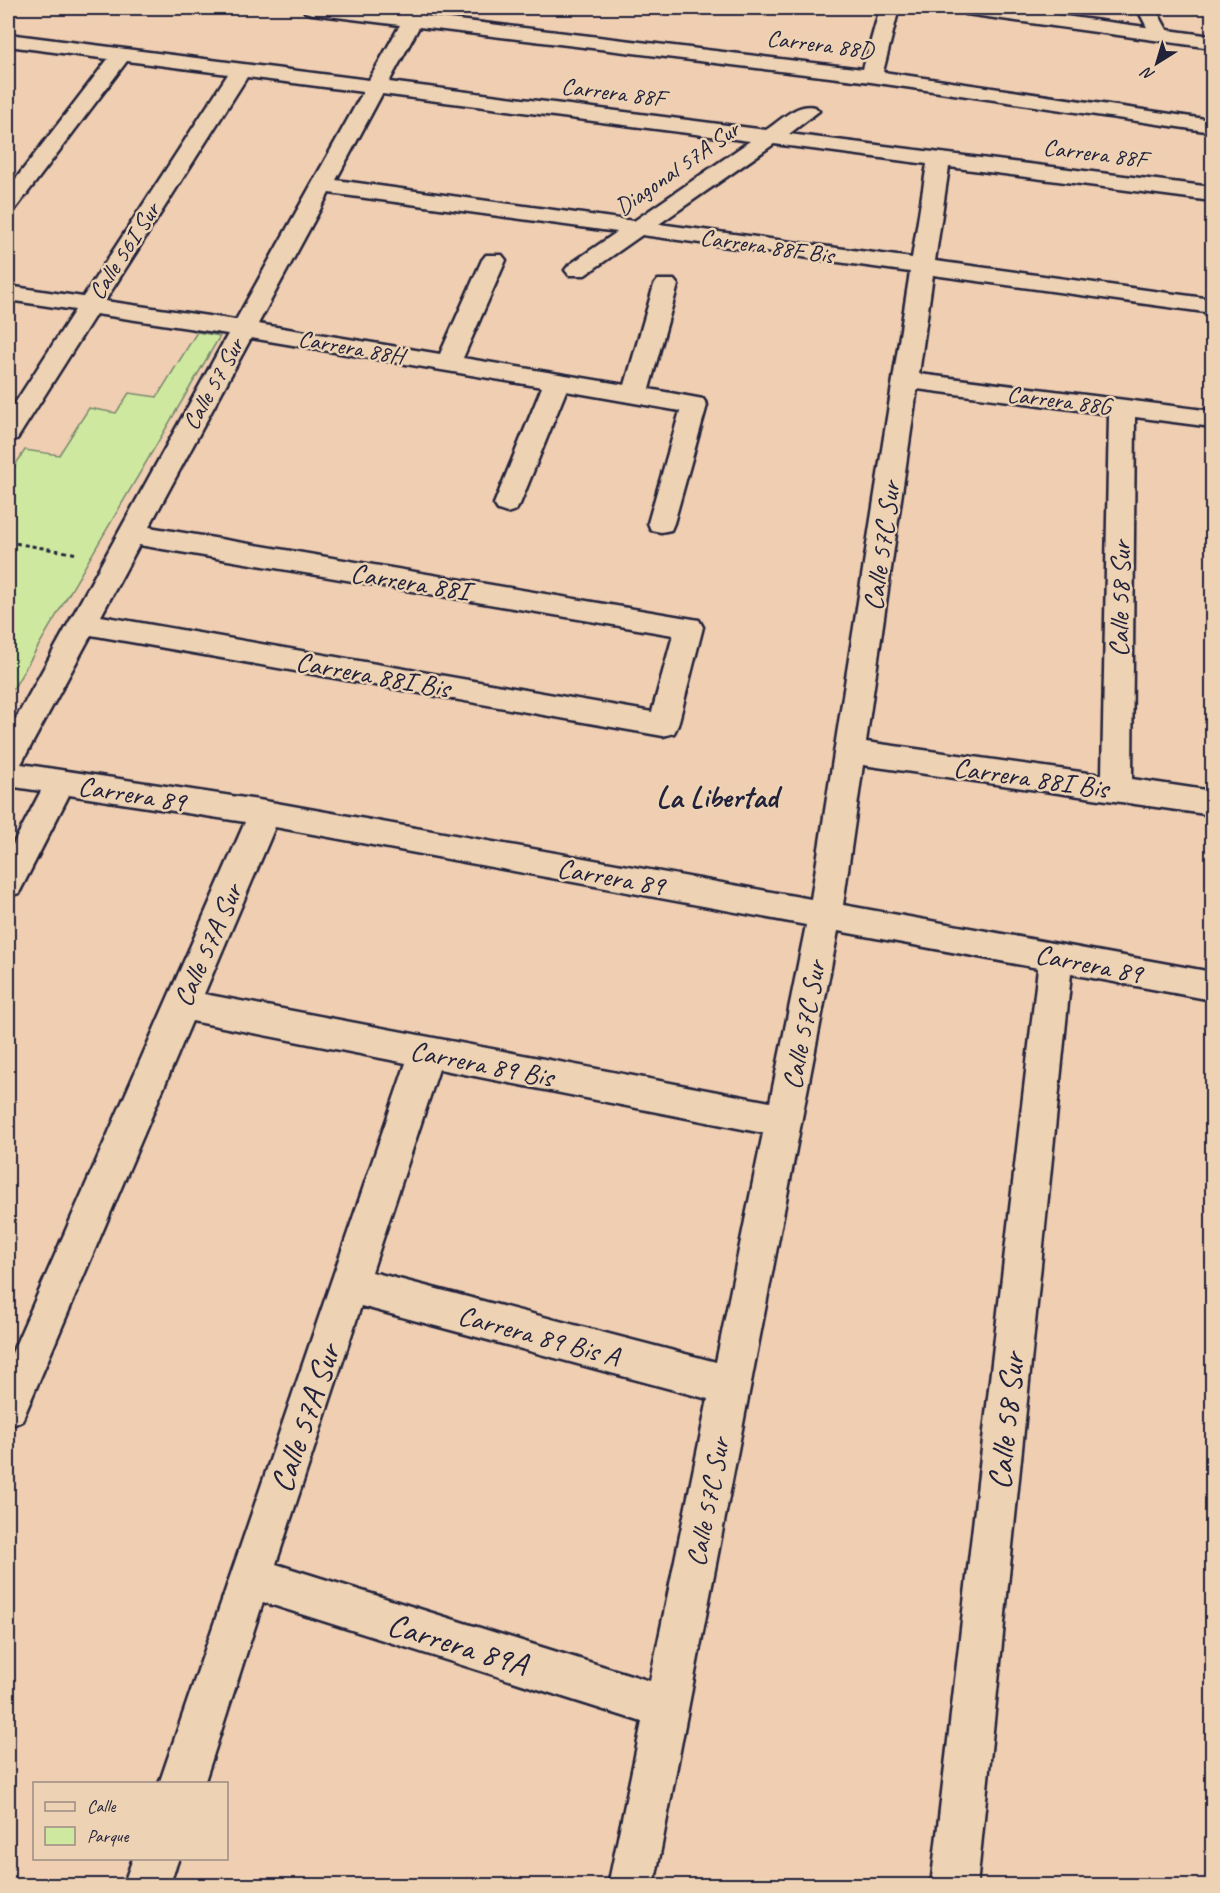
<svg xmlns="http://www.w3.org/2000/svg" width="1220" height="1893" viewBox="0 0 1220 1893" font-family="Caveat,sans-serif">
<rect width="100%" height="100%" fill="#efceb2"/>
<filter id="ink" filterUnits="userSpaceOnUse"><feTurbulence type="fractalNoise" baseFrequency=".0167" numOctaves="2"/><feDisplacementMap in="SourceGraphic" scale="12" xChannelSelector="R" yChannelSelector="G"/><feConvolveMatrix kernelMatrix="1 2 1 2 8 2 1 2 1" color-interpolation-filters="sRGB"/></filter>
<g filter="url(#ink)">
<path fill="#cee99f" stroke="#78866d" stroke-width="1.5" d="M197,332L220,336L8,698V476L25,450L59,455L89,408L116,413L129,393L157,397Z"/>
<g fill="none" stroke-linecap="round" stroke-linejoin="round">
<defs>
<g id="minor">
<path d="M303,8H356L406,14L410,8H428L425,16L863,69L880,8H899L883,72L1212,120V132L871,82L419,27L389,82L766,130C780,121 797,102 815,107L819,111L789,134L1212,187V201L949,167L935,261L1212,299V313L933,275L919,374L1212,411V427L1135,417L1132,779L1212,791V815L863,765L843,905L1212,972V1000L1071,974L977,1886H931L1038,968L838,931L654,1886H608L642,1722L263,1602L204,1784H159L406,1063L192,1021L22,1421L8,1427V1362L245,822L69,795L19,893L8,897V854L41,791L8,786V733L228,334L96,314L17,439L8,441V414L75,310L8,300V286L83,297L228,74L127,61L16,208L8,210V189L108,59L8,46V34L369,80L400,25L312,14L305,12ZM247,77L363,92L236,320L105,301ZM382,94L750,141L634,221L336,180ZM774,144L927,164L912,258L659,224ZM329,193L617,232L569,265L565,270L569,275H585L642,235L910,272L811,899L265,801L21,764L91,635L663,736L674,733L678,725L703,627L699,620L149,527L251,338L542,387L494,504L498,510L507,513L516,510L520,504L566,391L680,411L648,523L651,530L661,532L671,530L674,523L707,405L703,399L649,389L678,285L674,280H658L654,285L625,385L463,358L506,260L502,255H486L482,260L440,354L258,324ZM917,389L1109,414L1102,775L866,742ZM139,545L673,635L652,712L101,616ZM275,827L806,925L770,1102L204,994ZM439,1069L763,1133L716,1362L372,1272ZM361,1306L708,1399L650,1681L276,1564Z"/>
<path d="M1137,8H1155L1170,35L1167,39H1153Z"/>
<path d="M133,1858H179L169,1886H123Z"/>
</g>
<path id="tertiary" d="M956,8H1005L1212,36V48L966,14Z"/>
</defs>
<use href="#minor" stroke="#22223b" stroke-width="5"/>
<use href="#tertiary" stroke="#22223b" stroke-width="5"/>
<path stroke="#22223b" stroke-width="3" stroke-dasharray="4 4" stroke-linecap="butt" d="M8,542L78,554"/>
<use href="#minor" fill="#edd2b4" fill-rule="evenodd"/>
<use href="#tertiary" fill="#edd2b4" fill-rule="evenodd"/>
</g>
</g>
<g text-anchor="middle" stroke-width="5" stroke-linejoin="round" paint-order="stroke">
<g font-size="24" fill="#22223b" stroke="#edd2b4">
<text transform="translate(820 44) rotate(7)" y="8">Carrera 88D</text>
<text transform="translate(613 92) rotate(7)" y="8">Carrera 88F</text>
<text transform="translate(1095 153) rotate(7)" y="8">Carrera 88F</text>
<text transform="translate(677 168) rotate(-35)" y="8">Diagonal 57A Sur</text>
<text transform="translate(767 246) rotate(8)" y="8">Carrera 88F Bis</text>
<text transform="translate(124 251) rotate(-57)" y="8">Calle 56I Sur</text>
<text transform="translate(351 347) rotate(10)" y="8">Carrera 88H</text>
<text transform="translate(213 384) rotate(-61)" y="8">Calle 57 Sur</text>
<text transform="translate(1059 400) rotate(7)" y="8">Carrera 88G</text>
</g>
<g font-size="28" fill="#22223b" stroke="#edd2b4">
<text transform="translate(881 546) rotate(-82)" y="10">Calle 57C Sur</text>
<text transform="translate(410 581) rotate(9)" y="10">Carrera 88I</text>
<text transform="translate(1119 599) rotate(-89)" y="10">Calle 58 Sur</text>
<text transform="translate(373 674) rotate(10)" y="10">Carrera 88I Bis</text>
<text transform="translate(1031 777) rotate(8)" y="10">Carrera 88I Bis</text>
<text transform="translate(132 793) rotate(9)" y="10">Carrera 89</text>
<text transform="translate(611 876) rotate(10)" y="10">Carrera 89</text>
<text transform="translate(207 945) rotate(-66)" y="10">Calle 57A Sur</text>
<text transform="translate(1089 963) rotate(11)" y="10">Carrera 89</text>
<text transform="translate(803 1025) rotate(-79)" y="10">Calle 57C Sur</text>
<text transform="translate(482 1063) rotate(11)" y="10">Carrera 89 Bis</text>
<text transform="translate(539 1335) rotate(15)" y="10">Carrera 89 Bis A</text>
<text transform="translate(707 1502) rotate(-79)" y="10">Calle 57C Sur</text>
</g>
<g font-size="30" font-weight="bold" fill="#22223b" stroke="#edd2b4">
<text x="717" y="807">La Libertad</text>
</g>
<g font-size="33" fill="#22223b" stroke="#edd2b4">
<text transform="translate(304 1418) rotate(-71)" y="12">Calle 57A Sur</text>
<text transform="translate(1005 1421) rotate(-84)" y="12">Calle 58 Sur</text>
<text transform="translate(458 1643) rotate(17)" y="12">Carrera 89A</text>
</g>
</g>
<rect width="1220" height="1893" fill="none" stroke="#edd2b4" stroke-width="30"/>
<rect x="15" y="15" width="1190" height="1863" fill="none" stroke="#22223b" stroke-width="2" filter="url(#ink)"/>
<rect x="33" y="1782" width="195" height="78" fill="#edd2b4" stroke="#9c8c84" stroke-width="1.5"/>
<rect x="45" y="1802" width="30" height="9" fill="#edd2b4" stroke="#9c8c84" stroke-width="1.5"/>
<text x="87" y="1812" font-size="18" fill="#22223b">Calle</text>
<rect x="45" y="1827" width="30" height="18" fill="#cee99f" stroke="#9c8c84" stroke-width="1.5"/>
<text x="87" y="1842" font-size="18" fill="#22223b">Parque</text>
<g transform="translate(1157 63) rotate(217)" stroke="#edd2b4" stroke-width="4.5" paint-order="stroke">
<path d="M0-4.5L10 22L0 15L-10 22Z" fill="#22223b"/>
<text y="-9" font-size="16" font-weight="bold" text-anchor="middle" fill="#22223b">N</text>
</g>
</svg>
